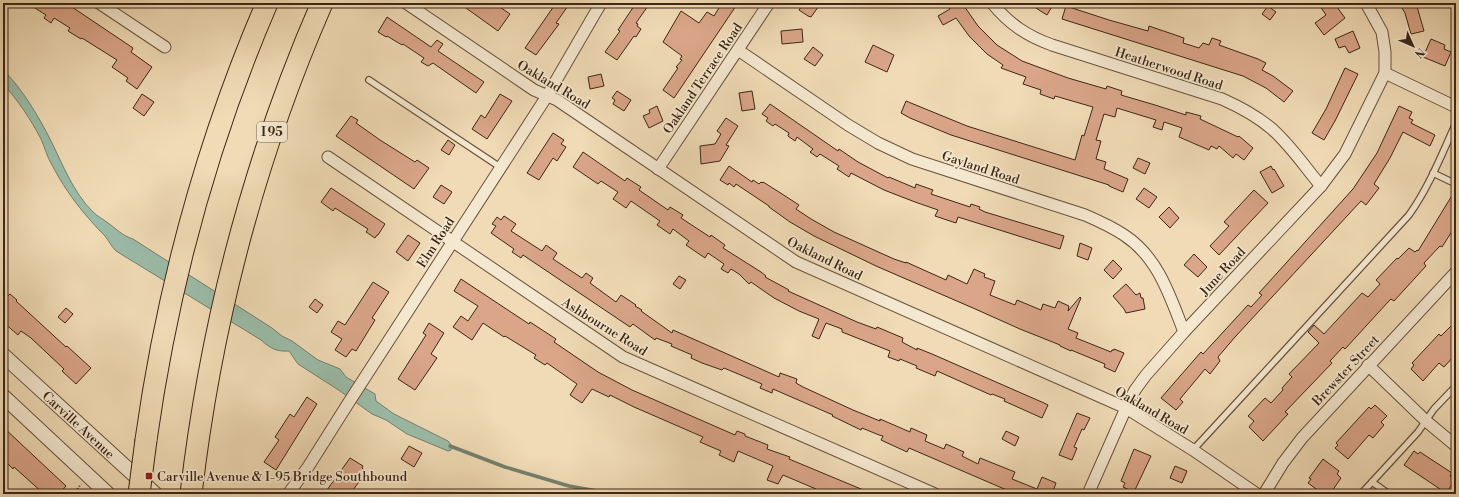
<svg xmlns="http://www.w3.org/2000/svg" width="1459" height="497" viewBox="0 0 1459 497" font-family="'Libre Bodoni',serif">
<rect width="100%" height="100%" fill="#f0dbb6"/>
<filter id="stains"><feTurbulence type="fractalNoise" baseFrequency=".005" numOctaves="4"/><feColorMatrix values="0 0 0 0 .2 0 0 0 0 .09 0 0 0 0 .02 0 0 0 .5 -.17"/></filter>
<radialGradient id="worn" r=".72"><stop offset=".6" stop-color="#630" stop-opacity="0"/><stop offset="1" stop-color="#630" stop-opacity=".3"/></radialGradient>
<path fill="#9bbca9" stroke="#75806d" d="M3,70C22,88 39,117 51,141C63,165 73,192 93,212C97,216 103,219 108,223C117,229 121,235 133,239L272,328L282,336L292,341L318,360L340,369L346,377L375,394L376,401L394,414L448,441L452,446L451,450L448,451L407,434L386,420L372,414L340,391L298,364L289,351C276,352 270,348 261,340L116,251C111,246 109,241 105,236C84,215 66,192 52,165C47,157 45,148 41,139C31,120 18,100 3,84Z"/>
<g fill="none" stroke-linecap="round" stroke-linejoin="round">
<g stroke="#75806d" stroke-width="3.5">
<path d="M450,446L505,467L569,486L614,494"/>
<path d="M631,494C654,492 681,488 704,494"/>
</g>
</g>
<g fill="#daa589" stroke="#3d2714">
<path d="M27,3H66L133,48L131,52L152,67L137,89L126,81L128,78L112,67L117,60L82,38L81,39L68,31L70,28L54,18L51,23L44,18L46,15Z"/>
<path d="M459,3H494L510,14L498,31Z"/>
<path d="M556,3H570L556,23L559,24L536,55L525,48Z"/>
<path d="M636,3H650L636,23L638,24L637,26L641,29L636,37L634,36L617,60L605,52L620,31L618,30Z"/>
<path d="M722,3H738L674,98L663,90L678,68L676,67L682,60L680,59L682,56L663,42L681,11L699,23L707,12L714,16Z"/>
<path d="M804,3H821L811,17L808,16L799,10Z"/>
<path d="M947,3H962L978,26L997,45L1022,61L1068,78L1106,89L1107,86L1122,91L1121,95L1155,105L1186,115V112L1201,116L1200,119L1238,137L1239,136L1253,148L1244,160L1236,154L1233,158L1219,146L1217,149L1211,146L1209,150L1179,137L1182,128L1164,122L1162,130L1153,127L1156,120L1117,108L1115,117L1104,114L1096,140L1101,141L1096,159L1106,162L1104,169L1128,179L1123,192L1109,186V185L951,135L910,118L901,113L906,101L967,126L1075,160L1082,135L1084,136L1093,107L1055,96L1054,99L1040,94L1041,90L1023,84L1026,77L1001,68L1003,65L987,54L969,36L956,18L943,25L938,16L950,9Z"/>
<path d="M1028,3H1054L1047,15Z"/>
<path d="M1318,3H1334L1345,18L1324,35L1315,23L1326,15Z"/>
<path d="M1399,3H1416L1424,31L1411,34L1405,13Z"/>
<path d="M1066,6L1109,20L1148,31L1149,26L1184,38L1183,43L1199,48L1203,43L1209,45L1212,38L1221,41L1219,45L1258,59L1266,63L1262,70L1273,76L1293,91L1284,102L1266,88L1243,76L1062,19Z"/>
<path d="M1268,6L1276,12L1270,20L1262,14Z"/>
<path d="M387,17L431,47L437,40L443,44L438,51L484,82L476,93L433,63L428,66L421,62L424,58L403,44L402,45L387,36L386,37L378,32Z"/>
<path d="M802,29L803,42L782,44L781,31Z"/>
<path d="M1353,31L1360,48L1349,53L1345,46L1339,48L1335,39Z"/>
<path d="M1431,39L1445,45L1444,49L1451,52L1445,66L1423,57Z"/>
<path d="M873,45L894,55L887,72L865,62Z"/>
<path d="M813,47L823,55L815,66L804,59Z"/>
<path d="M1345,68L1358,74L1335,121L1324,140L1312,133L1326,109Z"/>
<path d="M601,74L604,86L590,89L588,77Z"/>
<path d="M617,91L631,100L624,111L613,104L615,100L612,98Z"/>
<path d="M752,91L755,109L742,111L739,93Z"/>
<path d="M142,94L154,102L144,116L133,108Z"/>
<path d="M500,94L512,101L487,139L472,129L481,115L485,118Z"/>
<path d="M770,104L838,151L839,149L858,162L888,178L889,177L915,188L916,184L933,190L931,194L970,207L971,204L980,207L979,209L985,212L1064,236L1060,249L958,217L956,223L935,216L938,210L915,202L884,190L851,173L849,177L837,169L839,166L820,154L817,157L810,152L813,149L797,137L795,141L788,136L789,133L775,124L773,126L766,121L768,118L762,114Z"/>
<path d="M657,106L663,121L649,128L643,116L650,113L649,110Z"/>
<path d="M1399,106L1412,112L1409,118L1413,120L1411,123L1435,135L1430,146L1403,132L1390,158L1374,184L1379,188L1366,205L1361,201L1235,337L1218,357L1220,361L1210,374L1205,369L1180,399L1183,402L1176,410L1161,398L1201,352L1203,354L1248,305L1251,307L1262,295L1259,293L1353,189L1377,153Z"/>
<path d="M351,116L358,120L356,123L380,140L415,162L417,160L429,168L414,189L336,136Z"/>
<path d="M726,118L738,126L726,145L729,146L720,161L701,164L700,146L715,144L721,134L717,131Z"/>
<path d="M553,133L564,140L561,144L566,147L557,161L553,158L539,180L527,173Z"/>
<path d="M448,140L455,145L449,155L441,150Z"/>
<path d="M583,152L625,181L627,178L641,187L639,190L668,210L670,207L683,215L681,218L710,237L711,235L725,245L723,248L761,272L766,276L765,277L789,290L788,291L857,322L876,329L877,327L903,338L902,342L917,350V348L932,354L1044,403L1048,405L1042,418L1004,401L1005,399L992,394L991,395L937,371L935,376L916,368L917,366L900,359L899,361L888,357L890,351L842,332V329L826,323L819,339L812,336L819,319L799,311L774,298L751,282L749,284L739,274L731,269L728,273L721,269L724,264L708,253L705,258L686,245L689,241L673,229L670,234L657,225L660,221L631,201L626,208L613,199L618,192L601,181L598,184L573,167Z"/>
<path d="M1138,158L1150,163L1145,174L1133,168Z"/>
<path d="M729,166L752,182L753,180L759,184L761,182L762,183L763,182L779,192L799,205L796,209L811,219L834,232L894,259L906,263V262L946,280L948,275L967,284L974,269L985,274L984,277L995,281L990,295L1015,305L1017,300L1041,310L1043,304L1055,308L1058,301L1069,306L1068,311L1080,297L1081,298L1068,329L1078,333L1076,338L1111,352L1112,350H1114V349L1124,353L1115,372L1104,367L1105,364L1071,350V351L1060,346V345L1020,329L973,308L876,266L814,236L790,222L769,207V206L736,184L734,187L729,183L728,185L720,180Z"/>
<path d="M1271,166L1273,170L1274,169L1284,186L1272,193L1260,172Z"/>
<path d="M441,185L452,192L444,204L433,197Z"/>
<path d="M331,188L385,224L378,235H377L375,238L366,232L368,229L335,208L333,211L321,202Z"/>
<path d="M1144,188L1157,197L1149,208L1136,199Z"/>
<path d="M1456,189V225L1442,247L1440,246L1424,263L1426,266L1394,301L1391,299L1388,302L1345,349L1343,347L1330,361L1332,363L1285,412L1288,414L1263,441L1249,427L1254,421L1248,416L1265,398L1271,403L1283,390L1282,388L1292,377L1289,374L1319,343L1308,332L1314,325L1324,334L1362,293L1368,297L1380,284L1376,280L1397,258L1398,259L1409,248L1415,252L1417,250L1418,251Z"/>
<path d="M1254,190L1268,203L1219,255L1210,246L1229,226L1224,222Z"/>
<path d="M1169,207L1179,218L1170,228L1159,217Z"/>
<path d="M504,216L516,224L511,231L542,251L546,245L557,253L553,259L582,278L586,273L593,278L590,283L616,302L621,295L636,305L635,306L642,310L641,311L672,333L673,330L779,377L780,373L797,379L796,383L803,387L853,410L880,421V419L910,432L911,428L927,435L925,441L944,449L946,444L964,452L962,456L978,464L980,458L1015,472L1012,479L1037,489L1042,477L1056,483L1052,494H1016L909,448L907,452L881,440L883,436L879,435L862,428L861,430L832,416L833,415L773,389L772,393L760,388L762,384L724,368L722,370L702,363L691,358L692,355L671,346L672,344L656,338L655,340L633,324L630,327L523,255L521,258L512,252L514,249L491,233L496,226L492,224L497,217L501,220Z"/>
<path d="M408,235L420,243L408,261L396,252Z"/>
<path d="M1080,243L1092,248L1088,260L1077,256Z"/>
<path d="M1194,254L1207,267L1198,277L1184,265Z"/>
<path d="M1113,260L1122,269L1113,279L1104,270Z"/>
<path d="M679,276L686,280L680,289L673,284Z"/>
<path d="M461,279L529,324L530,322L556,339L554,342L598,372L632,390L735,435L737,431L745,434V436L768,445L767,449L790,457L789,459L873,494H814L816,489L783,475L778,484L767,480L773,466L738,451L734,462L719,455L721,451L700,442L703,437L634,407L610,395L609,397L592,389L582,403L570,395L577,384L547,363L545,365L534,358L536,355L505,336L504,337L483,323L472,340L453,327L461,316L468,321L478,306L454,291Z"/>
<path d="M373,282L389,292L372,318L375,320L364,338L356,351L352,349L346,357L335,350L342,339L331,332L338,321L345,325Z"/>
<path d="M1126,284L1136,295L1140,293L1141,298H1143L1145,309L1126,313L1124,309L1113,296Z"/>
<path d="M10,294L17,300L16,301L66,347L67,346L91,368L76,384L62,371L64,369L31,338L21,331L18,335L3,322V301Z"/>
<path d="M315,299L323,305L317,313L309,307Z"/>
<path d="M66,308L73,314L65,323L58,317Z"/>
<path d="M1456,321V354L1444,367L1439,363L1423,381L1411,369L1414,365L1412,363L1439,334L1441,336Z"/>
<path d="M429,323L444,333L431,354L437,358L415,390L398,379L426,335L423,333Z"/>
<path d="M307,397L317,404L276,470L264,462L279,440L275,437L290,414L294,417Z"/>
<path d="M1375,405L1387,416L1381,422L1384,425L1373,438L1369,435L1348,459L1335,448L1338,445L1336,443L1369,407L1371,409Z"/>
<path d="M1077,413L1090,418L1084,430L1082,429L1074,447L1077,448L1072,460L1059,455Z"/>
<path d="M3,427L66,486L59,494H44L14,467L13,469L3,459Z"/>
<path d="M1006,431L1019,437L1015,446L1002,439Z"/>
<path d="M409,446L422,453L414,467L401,459Z"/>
<path d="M1134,449L1151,456L1134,492L1123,487L1125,483L1121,481Z"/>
<path d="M1414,451L1418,454L1420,452L1452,473L1450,476L1455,480L1446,493L1404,465Z"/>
<path d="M350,458L363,466L362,468L365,471L363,474L364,475L350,494H331L327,490Z"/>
<path d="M1323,459L1339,471L1337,474L1341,478L1330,494H1323L1308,483L1311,479L1309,478Z"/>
<path d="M1175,466L1187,471L1182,483L1170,478Z"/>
</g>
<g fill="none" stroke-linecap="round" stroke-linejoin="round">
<defs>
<g id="service">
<path d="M369,80L500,167"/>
<path d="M1433,173L1456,184"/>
<path d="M1193,450L1409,215C1429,187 1442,154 1456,123"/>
<path d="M1372,482L1389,494"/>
<path d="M1361,494L1418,432L1434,409L1456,386"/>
</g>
<g id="minor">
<path d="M99,3L165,47"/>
<path d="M406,3L534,90L557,100L796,262L1126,408L1193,450L1257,494"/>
<path d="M992,3C1009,24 1027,36 1052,45L1222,99C1240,107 1257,116 1272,129C1291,146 1305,167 1321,186"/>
<path d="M738,50L848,125L878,143L912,159L1085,215C1099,221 1112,227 1124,235C1158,257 1170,296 1184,332"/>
<path d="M1385,73L1456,107"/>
<path d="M328,157L623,357L935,494"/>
<path d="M658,169L769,3"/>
<path d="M1368,365L1426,421L1456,446"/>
<path d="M288,494L308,467L349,402L547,96L601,3"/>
<path d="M1088,494L1126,408L1135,390L1146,375L1184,332L1321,186L1345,154L1385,73V52L1382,32L1366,3"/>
<path d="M1264,494L1283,463L1302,438L1456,272"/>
</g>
<g id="tertiary">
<path id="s1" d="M3,355L155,494"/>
<path d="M3,396L108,494"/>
</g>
<g id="motorway">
<path d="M146,440C167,290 207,142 267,3"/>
<path d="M191,494C211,323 253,161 322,3"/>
</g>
</defs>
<use href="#service" stroke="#6a543c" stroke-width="8"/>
<use href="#minor" stroke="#6a543c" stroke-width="13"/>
<use href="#tertiary" stroke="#6a543c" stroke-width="16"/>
<use href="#motorway" stroke="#3d2714" stroke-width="23"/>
<path stroke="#3d2714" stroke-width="2" stroke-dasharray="1 2" stroke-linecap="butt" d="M74,494L81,484"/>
<use href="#service" stroke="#f5e8d0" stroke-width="5.5"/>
<use href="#minor" stroke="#f5e8d0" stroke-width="11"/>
<use href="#tertiary" stroke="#f5e8d0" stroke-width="14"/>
<use href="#motorway" stroke="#f0dbb6" stroke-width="21"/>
<defs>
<path id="motorway-bridge" d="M139,494L146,440"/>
</defs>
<use href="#motorway-bridge" stroke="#3d2714" stroke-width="23" stroke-linecap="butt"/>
<use href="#motorway-bridge" stroke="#f0dbb6" stroke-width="21"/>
</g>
<rect fill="#8f2418" stroke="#f5e8d0" stroke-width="1.5" x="145" y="472" width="8" height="8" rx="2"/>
<g text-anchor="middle" stroke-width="3.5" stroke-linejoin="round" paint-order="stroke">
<rect fill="#f5e8d0" stroke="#74614c" stroke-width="1" x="257" y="122" width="30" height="20" rx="3"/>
<g font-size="12" font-weight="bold" fill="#3d2714">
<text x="272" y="136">I 95</text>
</g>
<g font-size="13" fill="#3d2714" stroke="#f5e8d0">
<text transform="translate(1169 68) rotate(18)" y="5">Heatherwood Road</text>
<text transform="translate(702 78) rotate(-56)" y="5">Oakland Terrace Road</text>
<text transform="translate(554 84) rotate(31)" y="5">Oakland Road</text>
<text transform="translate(981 167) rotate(18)" y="5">Gayland Road</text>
<text transform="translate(435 242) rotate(-57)" y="5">Elm Road</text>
<text transform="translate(825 258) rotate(26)" y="5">Oakland Road</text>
<text transform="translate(1222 271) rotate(-47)" y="5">June Road</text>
<text transform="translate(605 326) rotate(32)" y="5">Ashbourne Road</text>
<text transform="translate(1345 370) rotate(-47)" y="5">Brewster Street</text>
<text transform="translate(1152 410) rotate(30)" y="5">Oakland Road</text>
<text dy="5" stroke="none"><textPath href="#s1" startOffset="103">Carville Avenue</textPath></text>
</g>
<g font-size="13" fill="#3d2714" stroke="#f5e8d0" text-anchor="start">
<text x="157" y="481">Carville Avenue &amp; I-95 Bridge Southbound</text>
</g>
</g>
<rect width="1459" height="497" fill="none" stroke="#f0dbb6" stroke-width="16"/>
<rect x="4" y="4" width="1451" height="489" fill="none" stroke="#3d2714" stroke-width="2"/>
<rect x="8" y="8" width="1443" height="481" fill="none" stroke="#3d2714"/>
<g transform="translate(1413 46) rotate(135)" stroke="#f5e8d0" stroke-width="3" paint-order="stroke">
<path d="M0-3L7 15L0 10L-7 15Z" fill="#3d2714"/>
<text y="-6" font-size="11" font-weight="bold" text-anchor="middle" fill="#3d2714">N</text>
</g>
<rect width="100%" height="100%" filter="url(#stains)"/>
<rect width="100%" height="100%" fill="url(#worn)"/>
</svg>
